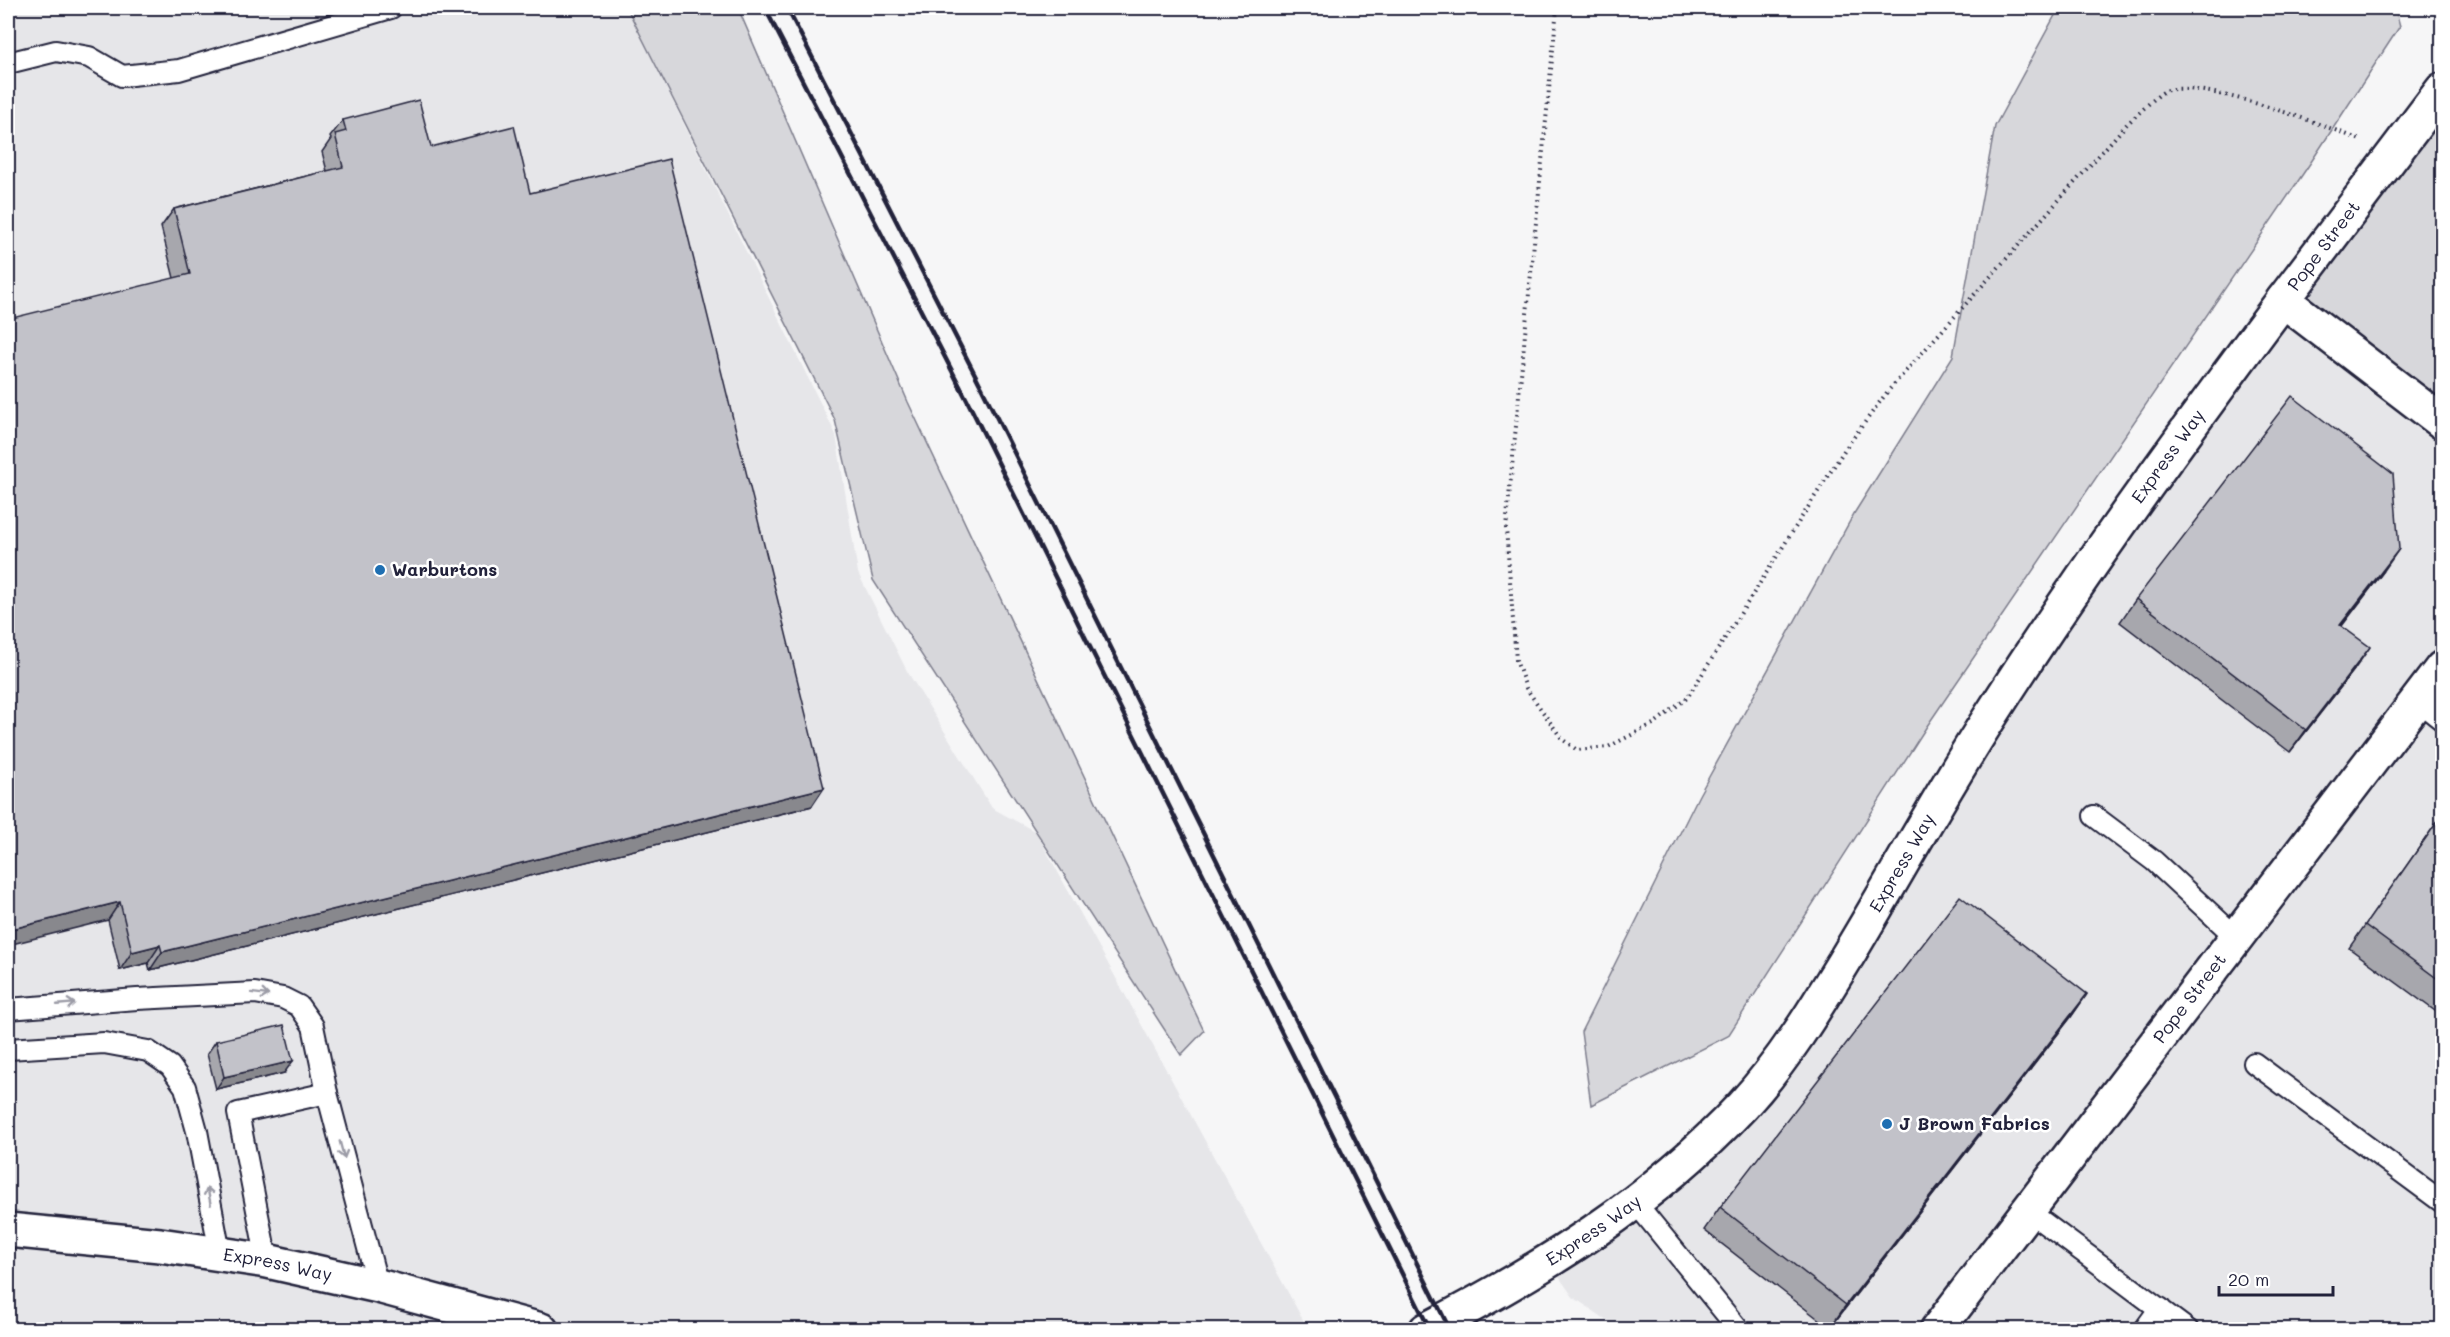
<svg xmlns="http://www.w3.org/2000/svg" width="2450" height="1337" viewBox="0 0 2450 1337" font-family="Mali,sans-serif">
<rect width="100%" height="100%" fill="#f6f6f7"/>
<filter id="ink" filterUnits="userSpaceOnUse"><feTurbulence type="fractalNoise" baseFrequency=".0167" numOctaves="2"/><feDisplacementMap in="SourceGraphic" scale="12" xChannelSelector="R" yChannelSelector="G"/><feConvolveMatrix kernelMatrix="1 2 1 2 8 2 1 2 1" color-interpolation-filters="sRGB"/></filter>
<g filter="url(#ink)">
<g fill="#e6e6e9">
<path d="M8,8H627L836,435L858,573L907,671L992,808L1036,832L1308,1329H8Z"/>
<path d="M2283,300L2442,422V1329H1620L1573,1297L1548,1261L1743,1105Z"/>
</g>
<g fill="#d7d7db" stroke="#7c7c8b" stroke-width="1.5">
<path d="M627,8H738L908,402L1204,1031L1181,1055L873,580L835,420Z"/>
<path d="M2059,8H2395L2400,26L2309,165L1927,726L1728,1036L1591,1105L1581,1032L1699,795L1855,512L1953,356L1995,126Z"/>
<path d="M2442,90V422L2283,300Z"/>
</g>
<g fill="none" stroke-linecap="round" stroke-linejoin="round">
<defs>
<g id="lane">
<path d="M8,63L56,51L89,57L122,76L179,70L391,8"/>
<path d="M2418,701L2442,720"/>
<path d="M2094,816L2154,861L2237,938"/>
<path d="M8,1009L137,999L255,993L283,998L299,1006L313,1026L327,1093L378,1286"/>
<path d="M8,1049L104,1043L148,1051L170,1066L185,1087L197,1131L220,1253"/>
<path d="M2254,1063L2442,1202"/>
<path d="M1635,1202L1739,1330"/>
<path d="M2028,1211L2188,1330"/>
<path d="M267,1261L238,1113L327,1093"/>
<path d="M2144,1330L2160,1308"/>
</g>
<g id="street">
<path id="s1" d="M8,1230L160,1245L267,1261L378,1286L541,1330"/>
<path id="s2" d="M1426,1330C1543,1269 1651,1203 1742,1106C1783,1062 1814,1011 1845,960C1893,881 1938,798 1988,720C2080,575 2181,437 2283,300"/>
</g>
<g id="secondary">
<path d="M2442,90L2283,300L2442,422"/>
<path id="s3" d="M1937,1330L2442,668"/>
</g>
</defs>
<use href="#lane" stroke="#22223b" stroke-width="24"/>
<use href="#street" stroke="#22223b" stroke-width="38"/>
<use href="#secondary" stroke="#22223b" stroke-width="38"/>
<path stroke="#22223b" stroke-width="4" stroke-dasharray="1.5 4.5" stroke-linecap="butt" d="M1557,8L1506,528L1516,660L1526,688L1562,739L1577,750L1608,747L1655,723L1687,698L1845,449L1888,391L2127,124C2135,117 2157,95 2165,91C2198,78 2325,125 2360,140"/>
<use href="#lane" stroke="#fff" stroke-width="20"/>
<use href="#street" stroke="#fff" stroke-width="33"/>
<use href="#secondary" stroke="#fff" stroke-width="33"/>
<g stroke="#22223b" stroke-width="4.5">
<path d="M765,8L967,400L1430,1330"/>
<path d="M787,8L982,388L1450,1330"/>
</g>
</g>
<g fill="#a7a7ad" stroke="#22223b" stroke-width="1.5">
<path d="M343,120L431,147L530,193L812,806L150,970L148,963L120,970L108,920L174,278L161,227L174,209L327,171L322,152L331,139L330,137Z"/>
<path d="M2383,572L2342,626L2354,670L2290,752L2120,622L2136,599Z"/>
<path d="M2442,815V1016L2349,948Z"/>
<path d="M2087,994L2071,1017L1830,1328L1704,1230L1720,1207Z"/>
<path d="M216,1041L284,1073L216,1089L207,1054Z"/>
</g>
<g fill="#88888d" stroke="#22223b" stroke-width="1.5">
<path d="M2399,549L2383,572L2324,648L2340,625Z"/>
<path d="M2370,647L2354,670L2290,752L2306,730Z"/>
<path d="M824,788L812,806L150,970L162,952Z"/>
<path d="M120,902L108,920L8,945V930Z"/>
<path d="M160,945L148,963L120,970L132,952Z"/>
<path d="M2087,994L2071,1017L1830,1328L1846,1305Z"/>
<path d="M293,1061L284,1073L216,1089L224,1077Z"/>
</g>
<g fill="#c2c2c9" stroke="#22223b" stroke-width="1.5">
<path d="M419,100L431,147L514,126L530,193L669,159L824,788L162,952L160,945L132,952L120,902L8,930V319L190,274L174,209L343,167L335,134L346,131L343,120Z"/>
<path d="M2292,396L2393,474L2399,549L2340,625L2370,647L2306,730L2136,599Z"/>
<path d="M2442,815V982L2365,925Z"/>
<path d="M1960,896L2087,994L1846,1305L1720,1207Z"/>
<path d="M284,1025L293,1061L224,1077L216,1041Z"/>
</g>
<defs><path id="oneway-shaft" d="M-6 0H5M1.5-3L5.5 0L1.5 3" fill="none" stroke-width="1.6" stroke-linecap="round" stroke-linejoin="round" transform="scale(1.5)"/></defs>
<g stroke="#9c9ca7">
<use href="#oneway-shaft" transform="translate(260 994) rotate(7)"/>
<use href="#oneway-shaft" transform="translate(66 1004) rotate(-5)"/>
<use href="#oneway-shaft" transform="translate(342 1150) rotate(75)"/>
<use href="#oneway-shaft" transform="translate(209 1196) rotate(-101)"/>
</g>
</g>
<g fill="#1f6fb2" stroke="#fff" stroke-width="2">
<circle cx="380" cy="570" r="6"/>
<circle cx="1887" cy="1124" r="6"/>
</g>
<g text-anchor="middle" stroke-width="5" stroke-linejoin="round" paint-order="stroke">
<g font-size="18" fill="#22223b" stroke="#fff">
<text transform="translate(2324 246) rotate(-53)" y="6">Pope Street</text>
<text dy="6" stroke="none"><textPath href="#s2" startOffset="1167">Express Way</textPath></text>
<text dy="6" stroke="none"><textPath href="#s2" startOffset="681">Express Way</textPath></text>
<text dy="6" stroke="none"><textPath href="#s3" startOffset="417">Pope Street</textPath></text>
<text dy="6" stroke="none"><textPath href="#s2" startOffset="195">Express Way</textPath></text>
<text dy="6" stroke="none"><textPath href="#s1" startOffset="272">Express Way</textPath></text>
</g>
<g font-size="18" font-weight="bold" fill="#22223b" stroke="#fff" text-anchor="start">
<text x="392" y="576">Warburtons</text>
<text x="1899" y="1130">J Brown Fabrics</text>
</g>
</g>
<rect width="2450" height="1337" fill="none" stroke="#fff" stroke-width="30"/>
<rect x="15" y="15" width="2420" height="1307" fill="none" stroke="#22223b" stroke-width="2" filter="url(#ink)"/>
<path d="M2219 1286v9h114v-9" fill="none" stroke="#22223b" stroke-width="3"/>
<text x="2228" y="1286" font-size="18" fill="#22223b" stroke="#ffffff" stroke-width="4.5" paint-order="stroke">20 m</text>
</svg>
